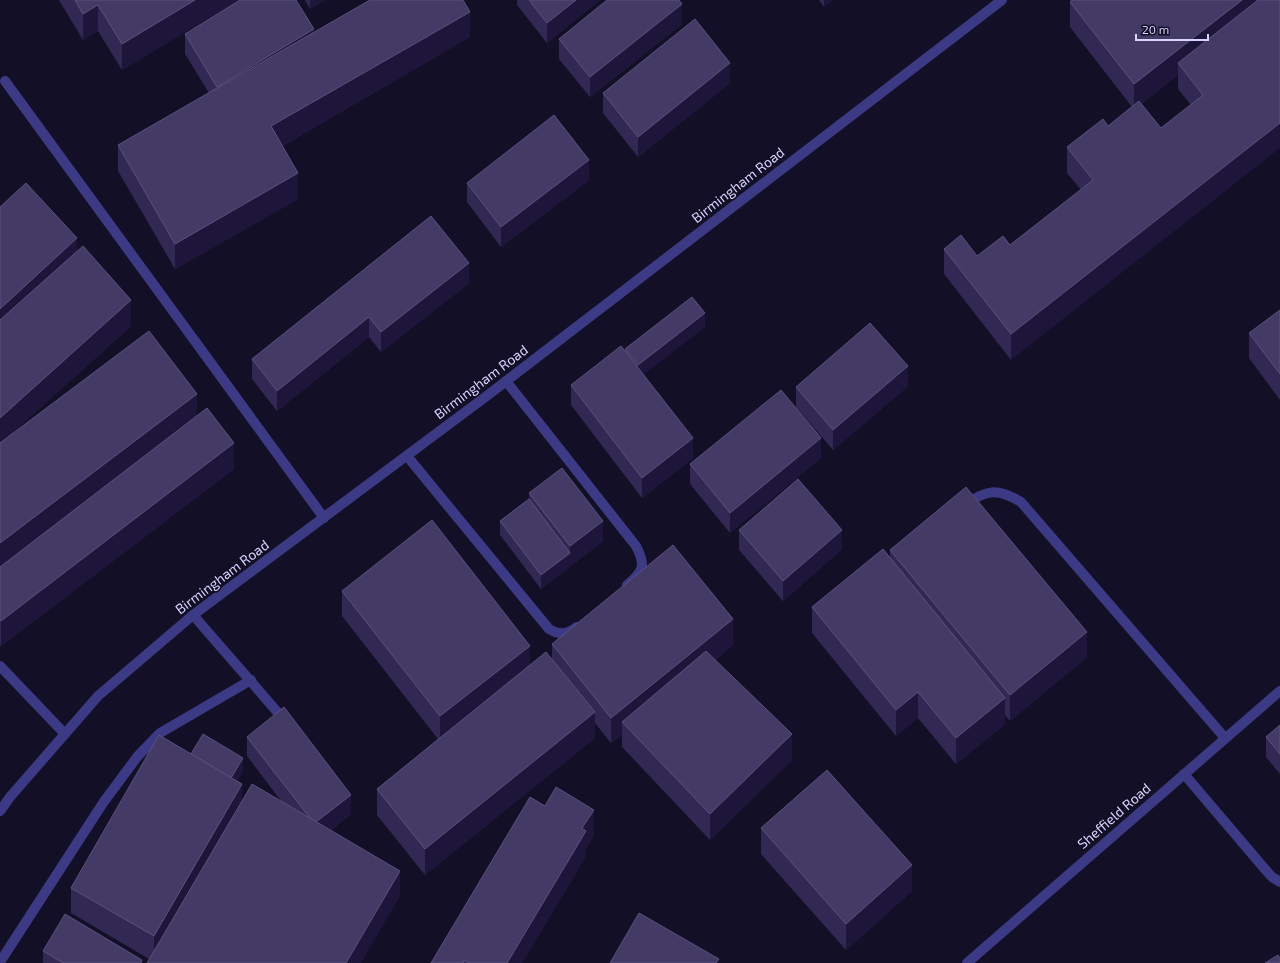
<svg xmlns="http://www.w3.org/2000/svg" width="1280" height="963" viewBox="0 0 1280 963" font-family="'Exo 2',sans-serif">
<rect width="100%" height="100%" fill="#130f26"/>
<g fill="none" stroke-linecap="round" stroke-linejoin="round">
<g stroke="#3d3a85" stroke-width="10">
<path d="M5,81L324,518"/>
<path d="M506,381L636,546C646,565 644,571 627,585"/>
<path d="M407,456L549,629C559,635 567,635 577,627"/>
<path d="M964,506C986,489 998,488 1021,502L1225,738"/>
<path d="M193,615L286,722"/>
<path d="M0,666L65,734"/>
<path d="M1184,774L1264,868L1272,877L1280,882"/>
<path d="M0,811L10,797L98,696L193,615L488,395L1002,0"/>
<path d="M0,962L103,803L137,757L160,733L251,680"/>
<path d="M967,963L1280,691"/>
</g>
</g>
<g fill="#312854" fill-rule="evenodd">
<path d="M59,0H238L122,70L98,31L83,40Z"/>
<path d="M305,0H325L310,9Z"/>
<path d="M517,0H600L547,43L517,5Z"/>
<path d="M819,0H833L824,7Z"/>
<path d="M1280,0L1011,360L944,274V249L977,256L1010,245L1081,190L1067,173V147L1108,126L1132,107L1070,27V2ZM1178,75V89L1191,105L1161,128L1141,104Z"/>
<path d="M682,24L590,97L559,59V39Z"/>
<path d="M314,32L470,37L282,146L298,199L175,269L118,171V145L209,93L185,54V34Z"/>
<path d="M730,83L638,157L603,113V93Z"/>
<path d="M589,180L501,247L467,202V183Z"/>
<path d="M0,207L77,250L131,326L11,434L197,416L234,469L1,646L0,645Z"/>
<path d="M431,216L469,283L381,352L369,337L277,411L252,379V359Z"/>
<path d="M1280,310V400L1249,358V333Z"/>
<path d="M705,327L643,374L693,458L642,498L571,405V385L625,351V349Z"/>
<path d="M908,386L833,450L796,407V387Z"/>
<path d="M821,458L730,533L690,484V464Z"/>
<path d="M529,493L603,541L541,589L500,535V521L529,499Z"/>
<path d="M739,530L842,549L783,601L739,550Z"/>
<path d="M890,550L1087,657L1010,721L1005,715V724L956,764L918,718L896,736L812,633V607L890,558Z"/>
<path d="M342,591L530,666L552,659V644L733,645L715,660L792,760L710,840L622,747V735L611,743L595,723V738L425,875L377,815V789L438,739L342,616Z"/>
<path d="M1280,725V774L1266,757V737Z"/>
<path d="M247,737L351,814L331,830L400,896L149,959L71,913V888L191,754L243,771L237,781L242,800L281,801L247,756Z"/>
<path d="M761,828L912,891L846,950L761,854Z"/>
<path d="M594,835L586,848V856L522,963H431Z"/>
<path d="M43,951L142,963H43Z"/>
</g>
<g fill="#1d163a">
<path d="M195,0H238L122,70V44Z"/>
<path d="M310,0H325L310,9Z"/>
<path d="M576,0H600L547,43V23Z"/>
<path d="M824,0H833L824,7Z"/>
<path d="M1242,0H1275L1178,63V75L1134,109V84Z"/>
<path d="M682,4V24L590,97V77Z"/>
<path d="M98,5V31L83,40V14Z"/>
<path d="M470,12V37L271,152V126Z"/>
<path d="M314,29V49L217,107V87Z"/>
<path d="M730,63V83L638,157V137Z"/>
<path d="M1280,123V148L1011,360V334Z"/>
<path d="M589,160V180L501,247V227Z"/>
<path d="M298,173V199L175,269V244Z"/>
<path d="M77,238V263L0,335V309Z"/>
<path d="M469,263V283L381,352V332Z"/>
<path d="M131,300V326L0,444V418Z"/>
<path d="M705,313V327L638,379V365Z"/>
<path d="M369,317V337L277,411V391Z"/>
<path d="M908,366V386L833,450V430Z"/>
<path d="M197,394V420L0,569V543Z"/>
<path d="M693,438V458L642,498V478Z"/>
<path d="M821,438V458L730,533V513Z"/>
<path d="M234,443V469L1,646V621Z"/>
<path d="M603,521V541L541,589V575L570,553V546Z"/>
<path d="M842,530V549L783,601V581Z"/>
<path d="M733,619V645L629,729L622,722V735L611,743V718Z"/>
<path d="M1087,632V657L1010,721V695Z"/>
<path d="M530,646V672L440,742V716Z"/>
<path d="M918,692V718L896,736V710Z"/>
<path d="M1005,698V724L956,764V738Z"/>
<path d="M595,712V738L425,875V849Z"/>
<path d="M792,734V760L710,840V814Z"/>
<path d="M243,758V771L229,796V782Z"/>
<path d="M242,784V810L154,962V936Z"/>
<path d="M351,795V814L314,843V823Z"/>
<path d="M594,810V835L586,848V856L522,963H507L582,828Z"/>
<path d="M912,865V891L846,950V924Z"/>
<path d="M400,871V896L361,963H346Z"/>
</g>
<g fill="#433a66" stroke="#5a527e">
<path d="M75,0H195L122,44L98,5L83,14Z"/>
<path d="M240,0H296L314,29L217,87L185,34Z"/>
<path d="M370,0H463L470,12L271,126L298,173L175,244L118,145Z"/>
<path d="M529,0H576L547,23Z"/>
<path d="M607,0H679L682,4L590,77L559,39Z"/>
<path d="M1072,0H1242L1134,84L1070,2Z"/>
<path d="M1258,0H1280V123L1011,334L944,249L961,235L977,256L1003,236L1010,245L1093,180L1067,147L1103,119L1108,126L1139,101L1161,128L1203,95L1178,63Z"/>
<path d="M695,19L730,63L638,137L603,93Z"/>
<path d="M554,115L589,160L501,227L467,183Z"/>
<path d="M26,183L77,238L0,309V207Z"/>
<path d="M431,216L469,263L381,332L369,317L277,391L252,359Z"/>
<path d="M83,246L131,300L0,418V320Z"/>
<path d="M692,297L705,313L638,365L625,349Z"/>
<path d="M1280,310V374L1249,333Z"/>
<path d="M870,323L908,366L833,430L796,387Z"/>
<path d="M149,331L197,394L0,543V443Z"/>
<path d="M621,346L693,438L642,478L571,385Z"/>
<path d="M781,390L821,438L730,513L690,464Z"/>
<path d="M207,408L234,443L1,621L0,619V567Z"/>
<path d="M562,468L603,521L570,546L529,493Z"/>
<path d="M798,479L842,530L783,581L739,530Z"/>
<path d="M966,487L1087,632L1010,695L890,550Z"/>
<path d="M529,499L570,553L541,575L500,521Z"/>
<path d="M432,520L530,646L440,716L342,591Z"/>
<path d="M673,545L733,619L611,718L552,644Z"/>
<path d="M883,549L1005,698L956,738L918,692L896,710L812,607Z"/>
<path d="M706,651L792,734L710,814L622,722Z"/>
<path d="M546,652L595,712L425,849L377,789Z"/>
<path d="M284,707L351,795L316,822L310,818L247,737Z"/>
<path d="M1280,725V754L1266,737Z"/>
<path d="M203,734L243,758L231,778L191,754Z"/>
<path d="M159,735L242,784L154,936L71,888Z"/>
<path d="M827,770L912,865L846,924L761,828Z"/>
<path d="M252,784L400,871L346,963H147Z"/>
<path d="M556,787L594,810L582,828L586,831L507,963H469L464,960L463,963H431L530,797L545,806Z"/>
<path d="M639,913L719,959L716,963H610Z"/>
<path d="M65,914L142,960L141,963H63L43,951Z"/>
<path d="M1278,955L1280,958V963H1265Z"/>
</g>
<g text-anchor="middle" stroke-width="3.5" stroke-linejoin="round" paint-order="stroke">
<g font-size="14" fill="#d9d4ff" stroke="#130f26">
<text transform="translate(738 185) rotate(-38)" y="5">Birmingham Road</text>
<text transform="translate(481 382) rotate(-37)" y="5">Birmingham Road</text>
<text transform="translate(222 577) rotate(-37)" y="5">Birmingham Road</text>
<text transform="translate(1114 816) rotate(-41)" y="5">Sheffield Road</text>
</g>
</g>
<path d="M1136 34v6h72v-6" fill="none" stroke="#d9d4ff" stroke-width="2"/>
<text x="1142" y="34" font-size="12" fill="#d9d4ff" stroke="#130f26" stroke-width="3" paint-order="stroke">20 m</text>
</svg>
